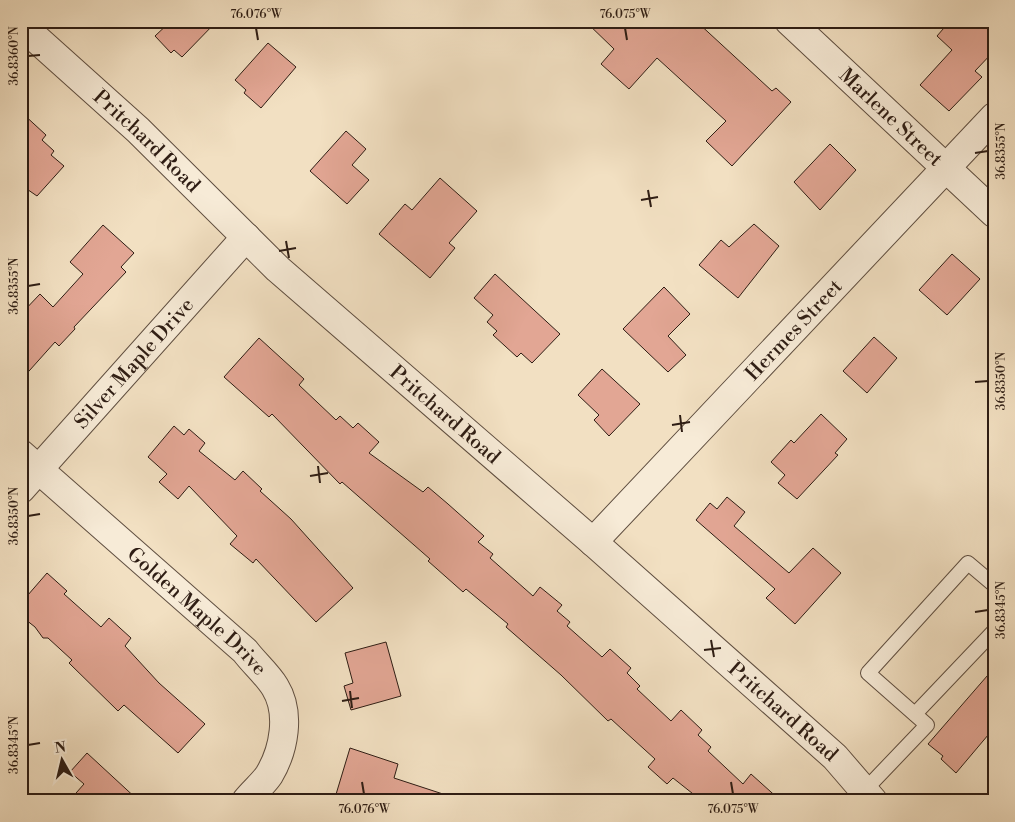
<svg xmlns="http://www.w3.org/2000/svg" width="1015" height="822" viewBox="0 0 1015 822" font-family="'Libre Bodoni',serif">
<rect width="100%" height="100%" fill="#f2e0c2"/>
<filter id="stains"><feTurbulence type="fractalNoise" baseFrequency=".004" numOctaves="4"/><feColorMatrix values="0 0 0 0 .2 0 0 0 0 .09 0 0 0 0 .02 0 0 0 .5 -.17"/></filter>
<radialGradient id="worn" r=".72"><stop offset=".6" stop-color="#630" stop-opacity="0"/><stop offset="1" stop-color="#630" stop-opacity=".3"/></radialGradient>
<g fill="#e2a694" stroke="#2e1d14">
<path d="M171,21H217L182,57L174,50L171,53L155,36Z"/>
<path d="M585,21H696L772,91L776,88L791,102L732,166L706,141L726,121L657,58L629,89L601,64L614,49Z"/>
<path d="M950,21H994V51L975,71L982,77L949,111L920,85L952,50L937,36Z"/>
<path d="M268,43L296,67L261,108L244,93L246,90L235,80Z"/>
<path d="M21,112L46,135L42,140L54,151L51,155L64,166L37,196L21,185Z"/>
<path d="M346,131L366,149L352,165L369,180L347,204L310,171Z"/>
<path d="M830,144L856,170L820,210L794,182Z"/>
<path d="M440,178L477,211L449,243L455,248L430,278L379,234L405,204L412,210Z"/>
<path d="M754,224L779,246L738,298L699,265L721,240L729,247Z"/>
<path d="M103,225L134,253L121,267L126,272L74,327L75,329L59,346L55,342L21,380V314L40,294L53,307L83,274L70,262Z"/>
<path d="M952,254L980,279L947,315L919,290Z"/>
<path d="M495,274L560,334L532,363L521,353L517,357L493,335L497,331L487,322L493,315L474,298Z"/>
<path d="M664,287L690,314L668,336L686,355L668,372L623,329Z"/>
<path d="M874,337L897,358L867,393L843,371Z"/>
<path d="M259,338L304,379L299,385L336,420L340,416L353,428L358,423L379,442L369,453L423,492L428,487L448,504L484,536L478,542L493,554L490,558L533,596L540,587L562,605L557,611L570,622L567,626L602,657L610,649L631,668L627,673L640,686L637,689L671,721L681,710L702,730L698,735L711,747L708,751L743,784L751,774L781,801H702L673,778L667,784L648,767L655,759L623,730L611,719L608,721L561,675L506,627L508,624L466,589L463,592L428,561L430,559L342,482L340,484L272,414L269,417L224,377Z"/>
<path d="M602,369L640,404L609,436L594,420L599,415L578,395Z"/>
<path d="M821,414L847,439L835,453L838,455L797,499L778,483L785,475L771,462L791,440L794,443Z"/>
<path d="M174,426L184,435L189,429L205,443L199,451L235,480L243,471L262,489L260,491L291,519L353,588L316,622L256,559L253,563L230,544L237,536L189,486L178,499L159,482L167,474L148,457Z"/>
<path d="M727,497L745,512L734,526L789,573L813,548L841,573L795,624L766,598L775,589L696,520L710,503L717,509Z"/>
<path d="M47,573L67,591L64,594L101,627L109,618L131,638L125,646L159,683L205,724L178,753L124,705L118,711L69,663L72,660L48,638H43L35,627L21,616V603Z"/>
<path d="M386,642L401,696L351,710L344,686L353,683L345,653Z"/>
<path d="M994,668V728L956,773L941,759L943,756L928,744Z"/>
<path d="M350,748L398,764L394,778L449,796V801H334Z"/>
<path d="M87,753L139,801H69L84,784L70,772Z"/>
</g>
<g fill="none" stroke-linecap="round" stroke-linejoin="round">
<defs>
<g id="service">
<path d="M915,714L994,631"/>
<path d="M864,791L927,725L868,673L968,563L994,585"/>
</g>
<g id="minor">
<path id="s1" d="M789,21L994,213"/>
<path id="s2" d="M21,25L138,130L278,269L593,542L835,757L873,801"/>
<path id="s3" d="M21,454L245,651C254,663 267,674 275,687C291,713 284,750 269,775C263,784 253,792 246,801"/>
<path id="s4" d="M21,489L246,237"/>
<path id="s5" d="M593,542L994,117"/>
</g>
</defs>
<use href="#service" stroke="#5f4e40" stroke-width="16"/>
<use href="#minor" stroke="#5f4e40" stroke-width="30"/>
<use href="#service" stroke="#f7ebd7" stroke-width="14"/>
<use href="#minor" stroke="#f7ebd7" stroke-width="28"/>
</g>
<path fill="none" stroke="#2e1d14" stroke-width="2" d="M256,28L258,40M625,28L627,40M28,56L40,55M975,153L988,151M648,190L651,207M641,200L658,197M286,241L289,258M279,251L296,248M28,286L40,284M975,382L988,381M680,415L682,432M672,425L690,422M318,466L320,483M310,476L328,473M28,516L40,514M975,612L988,610M711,640L714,657M704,650L721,648M350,691L352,708M342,701L359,698M28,745L40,743M362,782L364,794M731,782L733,794"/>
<g text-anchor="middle" stroke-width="5" stroke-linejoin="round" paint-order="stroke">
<g font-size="20" fill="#2e1d14" stroke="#f7ebd7">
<text dy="7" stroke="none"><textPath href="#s1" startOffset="140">Marlene Street</textPath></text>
<text dy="7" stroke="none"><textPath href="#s2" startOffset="171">Pritchard Road</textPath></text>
<text dy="7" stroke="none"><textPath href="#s5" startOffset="292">Hermes Street</textPath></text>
<text dy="7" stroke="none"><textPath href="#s4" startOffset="169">Silver Maple Drive</textPath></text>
<text dy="7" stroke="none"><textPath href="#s2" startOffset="576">Pritchard Road</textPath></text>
<text dy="7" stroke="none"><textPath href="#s3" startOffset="236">Golden Maple Drive</textPath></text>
<text dy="7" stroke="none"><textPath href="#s2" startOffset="1026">Pritchard Road</textPath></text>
</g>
</g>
<rect width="1015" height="822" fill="none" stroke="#f2e0c2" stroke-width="55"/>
<g transform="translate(62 760) rotate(352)" stroke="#f7ebd7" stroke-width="4" paint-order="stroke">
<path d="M0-4L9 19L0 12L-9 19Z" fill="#2e1d14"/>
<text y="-8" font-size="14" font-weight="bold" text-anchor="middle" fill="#2e1d14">N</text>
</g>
<rect x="28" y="28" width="960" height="766" fill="none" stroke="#2e1d14" stroke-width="2"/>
<g font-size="12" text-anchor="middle" fill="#2e1d14">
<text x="256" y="18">76.076°W</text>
<text x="625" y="18">76.075°W</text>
<text transform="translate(14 56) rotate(-90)" y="4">36.8360°N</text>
<text transform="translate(1001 151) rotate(-90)" y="4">36.8355°N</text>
<text transform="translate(14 286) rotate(-90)" y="4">36.8355°N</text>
<text transform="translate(1001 381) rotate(-90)" y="4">36.8350°N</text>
<text transform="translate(14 516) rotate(-90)" y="4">36.8350°N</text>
<text transform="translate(1001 610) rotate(-90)" y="4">36.8345°N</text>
<text transform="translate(14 745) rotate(-90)" y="4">36.8345°N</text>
<text x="364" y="813">76.076°W</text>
<text x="733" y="813">76.075°W</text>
</g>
<rect width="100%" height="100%" filter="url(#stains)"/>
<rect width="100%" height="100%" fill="url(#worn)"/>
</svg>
